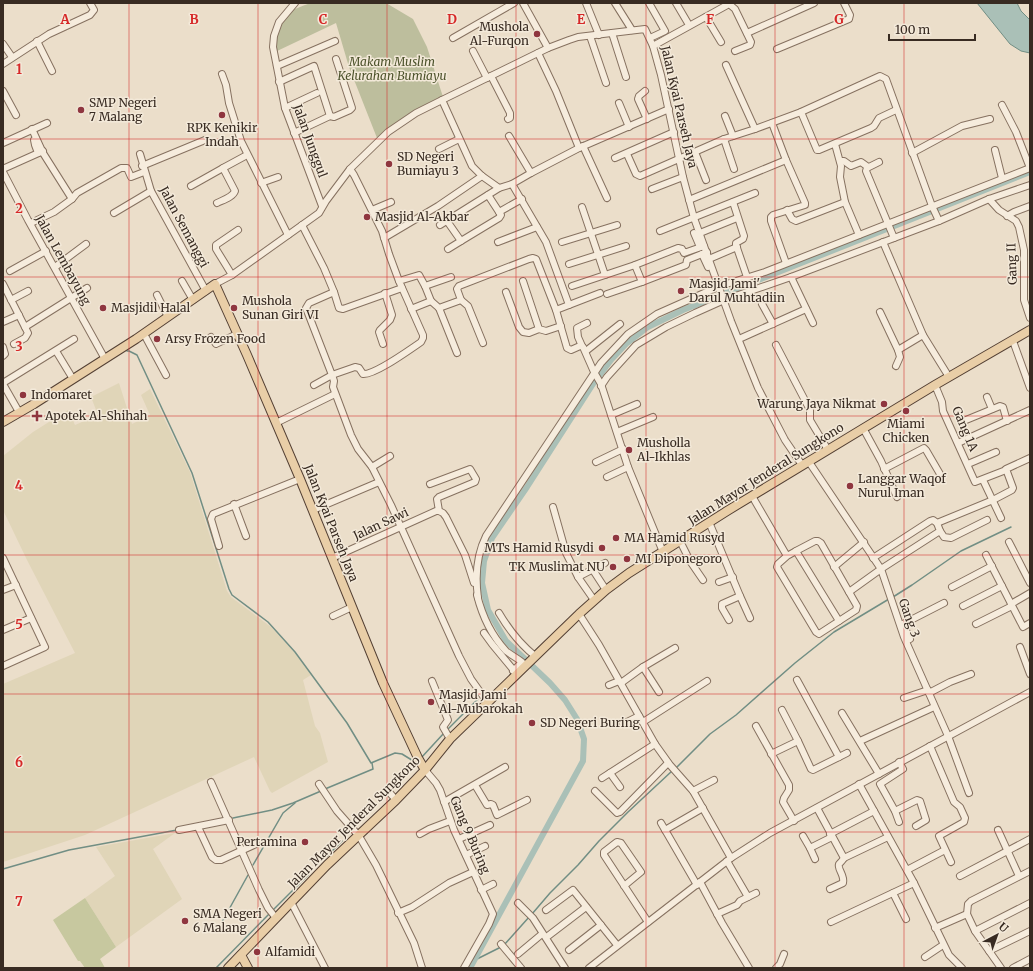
<svg xmlns="http://www.w3.org/2000/svg" width="1033" height="971" viewBox="0 0 1033 971" font-family="Merriweather,serif">
<rect width="100%" height="100%" fill="#ebdeca"/>
<g fill="#e0d5b8">
<path d="M119,383L132,424L150,415L141,395L150,389L190,472L227,591L231,597L271,627L296,654L311,675L303,680L315,726L320,733L328,762L272,793L270,791L254,757L85,835L3,862V684L75,653L27,560L3,510V456L33,432L68,410L75,425L98,415L91,397Z"/>
<path d="M175,833L153,849L182,899L116,947L85,898L115,876L96,847Z"/>
</g>
<path fill="#c7c89f" d="M85,898L116,947L100,959L105,968H85L80,961H78L53,920Z"/>
<path fill="#bdbe9d" d="M310,3H386L413,19L427,47L443,97L377,138L349,67L336,23L275,52C274,39 276,24 287,14C293,9 303,6 310,3Z"/>
<path fill="#aac0b7" stroke="#718e84" d="M977,3H1017L1021,11L1030,20V53L1021,51L1010,44Z"/>
<g fill="none" stroke-linecap="round" stroke-linejoin="round">
<g stroke="#718e84" stroke-width="1.5">
<path d="M127,351H129L137,355L192,473L229,589L232,595L268,622L295,652L347,723L371,763L395,753L402,754L415,762"/>
<path d="M893,597L912,585L961,551L1011,527"/>
<path d="M447,730L478,699"/>
<path d="M421,758L444,733"/>
<path d="M675,769L710,734L736,715L795,663L834,632L889,599"/>
<path d="M325,789L373,769L372,763"/>
<path d="M233,818L272,810L293,803L321,791"/>
<path d="M327,856L342,841"/>
<path d="M253,865L283,813L295,803"/>
<path d="M317,865L318,864"/>
<path d="M3,869L69,850L177,830"/>
<path d="M273,910L308,875"/>
<path d="M532,914L550,893L578,865L599,841L628,812L672,771"/>
<path d="M222,922L248,875"/>
<path d="M504,945L530,916"/>
<path d="M475,960L501,947"/>
<path d="M216,968L270,913"/>
</g>
<path stroke="#aac0b7" stroke-width="6" d="M470,968L583,761L584,739L577,719L565,700L550,683L506,641L488,610L482,583L484,561L492,538L527,487L593,384L611,360L626,344L648,327L683,310L1030,172"/>
<defs>
<g id="minor">
<path d="M295,3L279,22L274,36L273,47L285,108L322,206"/>
<path d="M523,3L548,48"/>
<path d="M586,3L599,35"/>
<path d="M615,3L632,30"/>
<path d="M649,3L665,31L650,38"/>
<path d="M676,3L689,25"/>
<path d="M706,17L721,42"/>
<path d="M612,33L626,77"/>
<path d="M747,33L814,3"/>
<path d="M590,36L606,83"/>
<path d="M453,38L514,3"/>
<path d="M37,41L52,71"/>
<path d="M3,44L12,57"/>
<path d="M653,46L729,4L735,9L751,42L750,45L735,51"/>
<path d="M777,49L849,19L850,15L844,3"/>
<path d="M473,51L487,78"/>
<path d="M538,53L556,91L579,148"/>
<path d="M3,64L49,34L90,15L94,10L90,3"/>
<path d="M277,66L335,41"/>
<path d="M222,74L226,85L229,103L241,141L288,235"/>
<path d="M491,76L510,113V118L508,119"/>
<path d="M279,82L314,66L330,116"/>
<path d="M3,91L16,115"/>
<path d="M645,91L639,96L638,99L647,119"/>
<path d="M619,103L629,127"/>
<path d="M1002,105L1016,132L1030,168"/>
<path d="M285,108L317,93"/>
<path d="M801,112L817,150H819L871,128L874,126L879,118L896,110"/>
<path d="M725,116L733,136"/>
<path d="M772,123L786,160L805,203V205L773,215L771,217V221L786,263"/>
<path d="M32,129L43,153L72,199L77,193L121,168H127L131,177L144,172"/>
<path d="M755,129L801,112L880,76L886,79L932,206L939,221"/>
<path d="M294,133L330,116L334,117L350,110L352,108L336,59"/>
<path d="M509,136L531,173L579,148L669,109"/>
<path d="M36,139L34,140L35,145L38,153"/>
<path d="M724,139L734,169"/>
<path d="M3,143L47,123"/>
<path d="M835,144L841,166L840,177L845,202L859,235"/>
<path d="M583,146L607,198"/>
<path d="M439,149L459,139"/>
<path d="M995,150L1002,178"/>
<path d="M695,152L706,180"/>
<path d="M912,153L962,126L990,119"/>
<path d="M140,154L151,191L206,291"/>
<path d="M627,154L636,174L640,176L724,139L755,129L726,65"/>
<path d="M615,158L674,132"/>
<path d="M840,161H844L851,166L861,162L868,167"/>
<path d="M879,162L867,168L866,171L894,238"/>
<path d="M142,166L205,140"/>
<path d="M5,168L43,151"/>
<path d="M350,169L354,175L382,231L389,254L399,281"/>
<path d="M3,172L28,220L105,359"/>
<path d="M261,183L278,177"/>
<path d="M512,184L546,242L569,305"/>
<path d="M191,186L223,168"/>
<path d="M499,188L512,184L531,173"/>
<path d="M652,189L683,177"/>
<path d="M989,199L999,210L1016,221L1019,227L1024,250V300L1030,318"/>
<path d="M689,200L786,160"/>
<path d="M733,202L744,236L743,239L736,243V245L747,277"/>
<path d="M217,203C223,200 233,197 235,191L223,168L247,155"/>
<path d="M582,207L605,275"/>
<path d="M372,210L391,202"/>
<path d="M787,210L792,219L796,221L845,202"/>
<path d="M499,212L522,199"/>
<path d="M114,213L151,191"/>
<path d="M1007,216L1014,212L1030,206"/>
<path d="M447,221L461,241L448,249"/>
<path d="M33,222L54,212L72,199"/>
<path d="M302,225L324,268L334,292L309,303L306,308L332,375L334,381L333,387L351,435L358,449L372,467L391,505L459,656L471,679L488,703"/>
<path d="M440,225L499,188L482,176L472,166L442,100"/>
<path d="M660,231L755,193"/>
<path d="M694,233L700,247"/>
<path d="M700,233L737,218"/>
<path d="M384,238L438,206L482,176"/>
<path d="M461,241L499,218L501,215L488,195"/>
<path d="M498,242L537,227"/>
<path d="M562,242L617,225"/>
<path d="M883,242L923,335L949,377"/>
<path d="M702,254L708,267"/>
<path d="M709,259L737,247"/>
<path d="M569,264L626,246"/>
<path d="M635,265L642,282L686,265L687,260L707,252"/>
<path d="M55,267L86,244"/>
<path d="M10,271L46,251"/>
<path d="M232,275L216,249V245L238,230"/>
<path d="M791,277L813,323"/>
<path d="M182,281L193,300"/>
<path d="M523,281L539,329L546,331L561,326"/>
<path d="M3,284L28,333L25,338L14,344"/>
<path d="M215,284L232,275L319,213L326,201L350,169L388,132L416,113L442,100L548,48L569,40L578,37L645,29L653,46L661,75L683,177L694,218L731,321L758,388L785,440L802,465"/>
<path d="M572,286L635,265L678,248L682,249L684,253L704,246"/>
<path d="M334,292L339,308L343,309L402,288"/>
<path d="M506,292L519,327L523,332L529,333L539,329"/>
<path d="M607,294L642,282"/>
<path d="M157,295L168,317"/>
<path d="M11,300L28,291"/>
<path d="M461,300L468,306L483,343"/>
<path d="M431,301L439,308L461,300L457,289L459,286L529,259L533,258L536,259L556,310L567,348L571,350L580,346L583,347L594,372L601,384L628,467L663,552"/>
<path d="M762,304L773,324"/>
<path d="M439,308L457,353"/>
<path d="M411,309L431,301L425,286"/>
<path d="M556,310L600,293"/>
<path d="M880,312L898,350L923,335"/>
<path d="M3,322L19,315"/>
<path d="M25,327L87,288"/>
<path d="M144,334L166,375"/>
<path d="M211,337L216,344L237,334"/>
<path d="M739,339L806,309"/>
<path d="M1013,341L1030,388"/>
<path d="M383,344L379,332L380,330L390,320L392,315L385,293"/>
<path d="M776,345L810,410V420L828,450"/>
<path d="M582,346L578,337L577,328L587,323"/>
<path d="M3,347L5,354L3,356"/>
<path d="M56,351L73,379"/>
<path d="M586,351L620,324"/>
<path d="M896,366L900,357L898,350"/>
<path d="M3,383L74,339"/>
<path d="M3,384L19,412"/>
<path d="M314,385L332,375L355,367L359,368L363,374C375,375 409,350 421,342L423,338V335L399,281L419,275L425,286L451,277"/>
<path d="M935,385L942,402L943,411L975,482L1006,470"/>
<path d="M601,386L607,377L636,345L666,327L695,313L724,300L791,277L939,221L989,199L1030,185"/>
<path d="M987,397L992,409"/>
<path d="M611,415L637,404"/>
<path d="M966,420L1000,406L1003,407L1007,421"/>
<path d="M276,423L335,394"/>
<path d="M863,428L881,461L897,497"/>
<path d="M617,432L653,417"/>
<path d="M958,443L1030,410"/>
<path d="M596,462L623,449"/>
<path d="M809,462L881,569L904,637L948,736L969,793"/>
<path d="M968,464L996,452"/>
<path d="M372,467L390,456"/>
<path d="M884,469L924,448L926,450L940,474"/>
<path d="M607,477L628,467"/>
<path d="M983,480L1001,518"/>
<path d="M430,484L470,469L476,479L475,482L439,497L437,499L439,511L443,513L446,517L465,555L474,583"/>
<path d="M752,496L787,556L796,551L839,621L819,634L816,632L777,567L778,564L787,556"/>
<path d="M234,504L246,536"/>
<path d="M553,507L566,553L578,577L594,600"/>
<path d="M313,510L379,482"/>
<path d="M709,522L740,596L722,604V608L729,620"/>
<path d="M940,531L944,537L951,538L987,520"/>
<path d="M680,541L690,561L703,580"/>
<path d="M1009,542L1030,583"/>
<path d="M219,546L211,519L213,514L300,479"/>
<path d="M796,551L815,541H818L821,543L857,606L856,610L839,621"/>
<path d="M986,555L1022,625L1023,627L1030,623"/>
<path d="M3,558L45,647L3,666"/>
<path d="M332,558L436,511H439"/>
<path d="M873,558L930,521L933,520L937,523L993,500L1012,490L1013,488L1006,469L1030,458"/>
<path d="M834,567L864,542"/>
<path d="M593,570L606,590"/>
<path d="M578,577L605,563"/>
<path d="M719,582L733,577"/>
<path d="M952,587L992,566"/>
<path d="M3,590L16,585"/>
<path d="M849,592L881,569L940,531L937,523"/>
<path d="M477,595C482,615 492,636 506,651C511,655 517,658 522,662L513,671"/>
<path d="M740,596L750,618"/>
<path d="M478,598C475,576 476,556 486,536L601,363L628,334L657,314L720,286L765,272L1030,168"/>
<path d="M1011,604L1030,593"/>
<path d="M963,606L1002,586"/>
<path d="M499,613C509,630 520,644 535,656"/>
<path d="M579,614L599,645L655,744L670,765L693,791L731,858"/>
<path d="M333,616L352,607"/>
<path d="M976,624L1012,606"/>
<path d="M3,630L31,618"/>
<path d="M484,633L492,644L516,673"/>
<path d="M906,641L910,639L903,624L944,603"/>
<path d="M1020,647L1030,674"/>
<path d="M643,667L675,648"/>
<path d="M797,680L839,757"/>
<path d="M432,681L448,720L443,727L450,739"/>
<path d="M621,683L643,667L659,692"/>
<path d="M609,685L619,681"/>
<path d="M929,693L950,682L971,674"/>
<path d="M904,698L928,690"/>
<path d="M842,713L879,774"/>
<path d="M643,722L707,681"/>
<path d="M623,724L639,716"/>
<path d="M756,726L789,785V790L784,798L783,802L794,821"/>
<path d="M798,741L811,769L813,770L847,753"/>
<path d="M860,741L934,707"/>
<path d="M930,746L954,802L960,807L965,818L964,822L939,836L951,862"/>
<path d="M771,754L798,741L782,710"/>
<path d="M425,770L436,783L440,790L454,830L493,914L489,924L464,968"/>
<path d="M610,773L620,787"/>
<path d="M602,778L655,744"/>
<path d="M211,782L259,890L268,908L276,918"/>
<path d="M319,784L337,811L359,836L376,865L414,943L422,968"/>
<path d="M859,784L914,883L949,955L962,968"/>
<path d="M475,785L487,805L491,804L493,805L497,815L527,800"/>
<path d="M595,791L617,813L620,812L668,763"/>
<path d="M693,791L714,780"/>
<path d="M389,792L396,800"/>
<path d="M444,802L505,767"/>
<path d="M817,808L844,858L888,837"/>
<path d="M895,811L917,800L920,801L926,820L916,826"/>
<path d="M899,822L895,811L880,784L903,769L899,762"/>
<path d="M661,823L697,885"/>
<path d="M198,827L212,857L216,860H221L256,844"/>
<path d="M179,830L229,820"/>
<path d="M665,830L703,808"/>
<path d="M998,830L1019,876"/>
<path d="M420,834L429,829L450,821"/>
<path d="M830,834L874,811"/>
<path d="M803,836L810,848L832,837"/>
<path d="M459,839L490,825"/>
<path d="M810,848L815,859"/>
<path d="M466,855L485,846"/>
<path d="M907,870L945,850"/>
<path d="M960,876L1030,839"/>
<path d="M700,882L722,923L749,968"/>
<path d="M624,886L641,872L621,843L617,842L604,852V855L648,922"/>
<path d="M830,889L843,883C845,875 837,869 839,864C841,862 843,860 844,858"/>
<path d="M481,890L493,884"/>
<path d="M893,893L906,919"/>
<path d="M748,897L756,893"/>
<path d="M291,902L325,968"/>
<path d="M518,903L533,918L565,968"/>
<path d="M546,910L573,890L617,945"/>
<path d="M398,913L412,907L449,883L473,872"/>
<path d="M717,914L737,905L740,901L748,897L727,861"/>
<path d="M967,914L968,904L971,901L1030,871"/>
<path d="M831,922L914,883"/>
<path d="M935,928L967,914L975,931L1001,968"/>
<path d="M975,931L1030,903"/>
<path d="M548,936L586,907"/>
<path d="M501,944L521,968"/>
<path d="M569,950L601,925"/>
<path d="M989,951L1030,931"/>
<path d="M518,954L542,934"/>
<path d="M925,957L943,945"/>
<path d="M589,968L731,858L770,833L1030,692"/>
<path d="M776,968L780,964L784,954"/>
<path d="M1013,968L1030,959"/>
</g>
<g id="major">
<path d="M3,422L34,404L136,339L215,284L247,355L300,479L383,683L418,758L425,770"/>
<path d="M241,955L248,968"/>
<path d="M228,968L327,865L396,800L425,770L450,739L579,614L606,590L629,573L727,511L935,385L1030,330"/>
</g>
</defs>
<use href="#minor" stroke="#867160" stroke-width="8"/>
<use href="#major" stroke="#544034" stroke-width="10"/>
<use href="#minor" stroke="#f6ecdd" stroke-width="6"/>
<use href="#major" stroke="#e9cea7" stroke-width="8"/>
</g>
<path fill="none" stroke="#d62828" stroke-width="1" stroke-opacity="0.55" d="M129,3V968M258,3V968M387,3V968M516,3V968M646,3V968M775,3V968M904,3V968M3,139H1030M3,277H1030M3,416H1030M3,555H1030M3,694H1030M3,832H1030"/>
<g fill="#8f363f" stroke="#f3e9d9" stroke-width="1.5">
<circle cx="537" cy="34" r="4"/>
<circle cx="81" cy="110" r="4"/>
<circle cx="222" cy="115" r="4"/>
<circle cx="389" cy="164" r="4"/>
<circle cx="367" cy="217" r="4"/>
<circle cx="681" cy="291" r="4"/>
<circle cx="103" cy="308" r="4"/>
<circle cx="234" cy="308" r="4"/>
<circle cx="157" cy="339" r="4"/>
<circle cx="23" cy="395" r="4"/>
<circle cx="884" cy="404" r="4"/>
<circle cx="906" cy="411" r="4"/>
<path d="M35 410h4v4h4v4h-4v4h-4v-4h-4v-4h4z"/>
<circle cx="629" cy="450" r="4"/>
<circle cx="850" cy="486" r="4"/>
<circle cx="616" cy="538" r="4"/>
<circle cx="602" cy="548" r="4"/>
<circle cx="627" cy="559" r="4"/>
<circle cx="613" cy="567" r="4"/>
<circle cx="431" cy="702" r="4"/>
<circle cx="532" cy="723" r="4"/>
<circle cx="305" cy="842" r="4"/>
<circle cx="185" cy="921" r="4"/>
<circle cx="257" cy="952" r="4"/>
</g>
<g text-anchor="middle" stroke-width="3" stroke-linejoin="round" paint-order="stroke">
<g font-size="12" fill="#382b22" stroke="#f3e9d9" text-anchor="start">
<text x="529" y="31" text-anchor="end">Mushola<tspan x="529" dy="14">Al-Furqon</tspan></text>
<text x="89" y="107">SMP Negeri<tspan x="89" dy="14">7 Malang</tspan></text>
<text x="222" y="132" text-anchor="middle">RPK Kenikir<tspan x="222" dy="14">Indah</tspan></text>
<text x="397" y="161">SD Negeri<tspan x="397" dy="14">Bumiayu 3</tspan></text>
<text x="375" y="221">Masjid Al-Akbar</text>
<text x="689" y="288">Masjid Jami'<tspan x="689" dy="14">Darul Muhtadiin</tspan></text>
<text x="242" y="305">Mushola<tspan x="242" dy="14">Sunan Giri VI</tspan></text>
<text x="111" y="312">Masjidil Halal</text>
<text x="165" y="343">Arsy Frozen Food</text>
<text x="31" y="399">Indomaret</text>
<text x="876" y="408" text-anchor="end">Warung Jaya Nikmat</text>
<text x="45" y="420">Apotek Al-Shihah</text>
<text x="906" y="428" text-anchor="middle">Miami<tspan x="906" dy="14">Chicken</tspan></text>
<text x="637" y="447">Musholla<tspan x="637" dy="14">Al-Ikhlas</tspan></text>
<text x="858" y="483">Langgar Waqof<tspan x="858" dy="14">Nurul Iman</tspan></text>
<text x="624" y="542">MA Hamid Rusyd</text>
<text x="594" y="552" text-anchor="end">MTs Hamid Rusydi</text>
<text x="635" y="563">MI Diponegoro</text>
<text x="605" y="571" text-anchor="end">TK Muslimat NU</text>
<text x="439" y="699">Masjid Jami<tspan x="439" dy="14">Al-Mubarokah</tspan></text>
<text x="540" y="727">SD Negeri Buring</text>
<text x="297" y="846" text-anchor="end">Pertamina</text>
<text x="193" y="918">SMA Negeri<tspan x="193" dy="14">6 Malang</tspan></text>
<text x="265" y="956">Alfamidi</text>
</g>
<g font-size="12" font-style="italic" fill="#4c522b" stroke="#f3e9d9">
<text x="392" y="66">Makam Muslim<tspan x="392" dy="14">Kelurahan Bumiayu</tspan></text>
</g>
<g font-size="12" fill="#382b22" stroke="#f3e9d9">
<text transform="translate(679 107) rotate(77)" y="4">Jalan Kyai Parseh Jaya</text>
<text transform="translate(310 141) rotate(70)" y="4">Jalan Junggul</text>
<text transform="translate(184 227) rotate(62)" y="4">Jalan Semanggi</text>
<text transform="translate(63 260) rotate(61)" y="4">Jalan Lembayung</text>
<text transform="translate(1012 264) rotate(-92)" y="4">Gang II</text>
<text transform="translate(965 429) rotate(67)" y="4">Gang 1A</text>
<text transform="translate(766 474) rotate(-32)" y="4">Jalan Mayor Jenderal Sungkono</text>
<text transform="translate(331 523) rotate(68)" y="4">Jalan Kyai Parseh Jaya</text>
<text transform="translate(381 524) rotate(-25)" y="4">Jalan Sawi</text>
<text transform="translate(909 618) rotate(70)" y="4">Gang 3</text>
<text transform="translate(354 822) rotate(-45)" y="4">Jalan Mayor Jenderal Sungkono</text>
<text transform="translate(470 835) rotate(67)" y="4">Gang 9 Buring</text>
</g>
</g>
<g font-size="13" text-anchor="middle" font-weight="bold" fill="#d62828" stroke="#f3e9d9" stroke-width="3" stroke-linejoin="round" paint-order="stroke">
<text x="65" y="24">A</text>
<text x="194" y="24">B</text>
<text x="323" y="24">C</text>
<text x="452" y="24">D</text>
<text x="581" y="24">E</text>
<text x="710" y="24">F</text>
<text x="839" y="24">G</text>
<text x="19" y="74">1</text>
<text x="19" y="213">2</text>
<text x="19" y="351">3</text>
<text x="19" y="490">4</text>
<text x="19" y="629">5</text>
<text x="19" y="767">6</text>
<text x="19" y="906">7</text>
</g>
<rect width="1033" height="971" fill="none" stroke="#382b22" stroke-width="8"/>
<g transform="translate(997 935) rotate(41)" stroke="#f3e9d9" stroke-width="3" paint-order="stroke">
<path d="M0-3L7 15L0 10L-7 15Z" fill="#382b22"/>
<text y="-6" font-size="11" font-weight="bold" text-anchor="middle" fill="#382b22">U</text>
</g>
<path d="M889 34v6h86v-6" fill="none" stroke="#382b22" stroke-width="2"/>
<text x="895" y="34" font-size="12" fill="#382b22" stroke="#f3e9d9" stroke-width="3" paint-order="stroke">100 m</text>
</svg>
